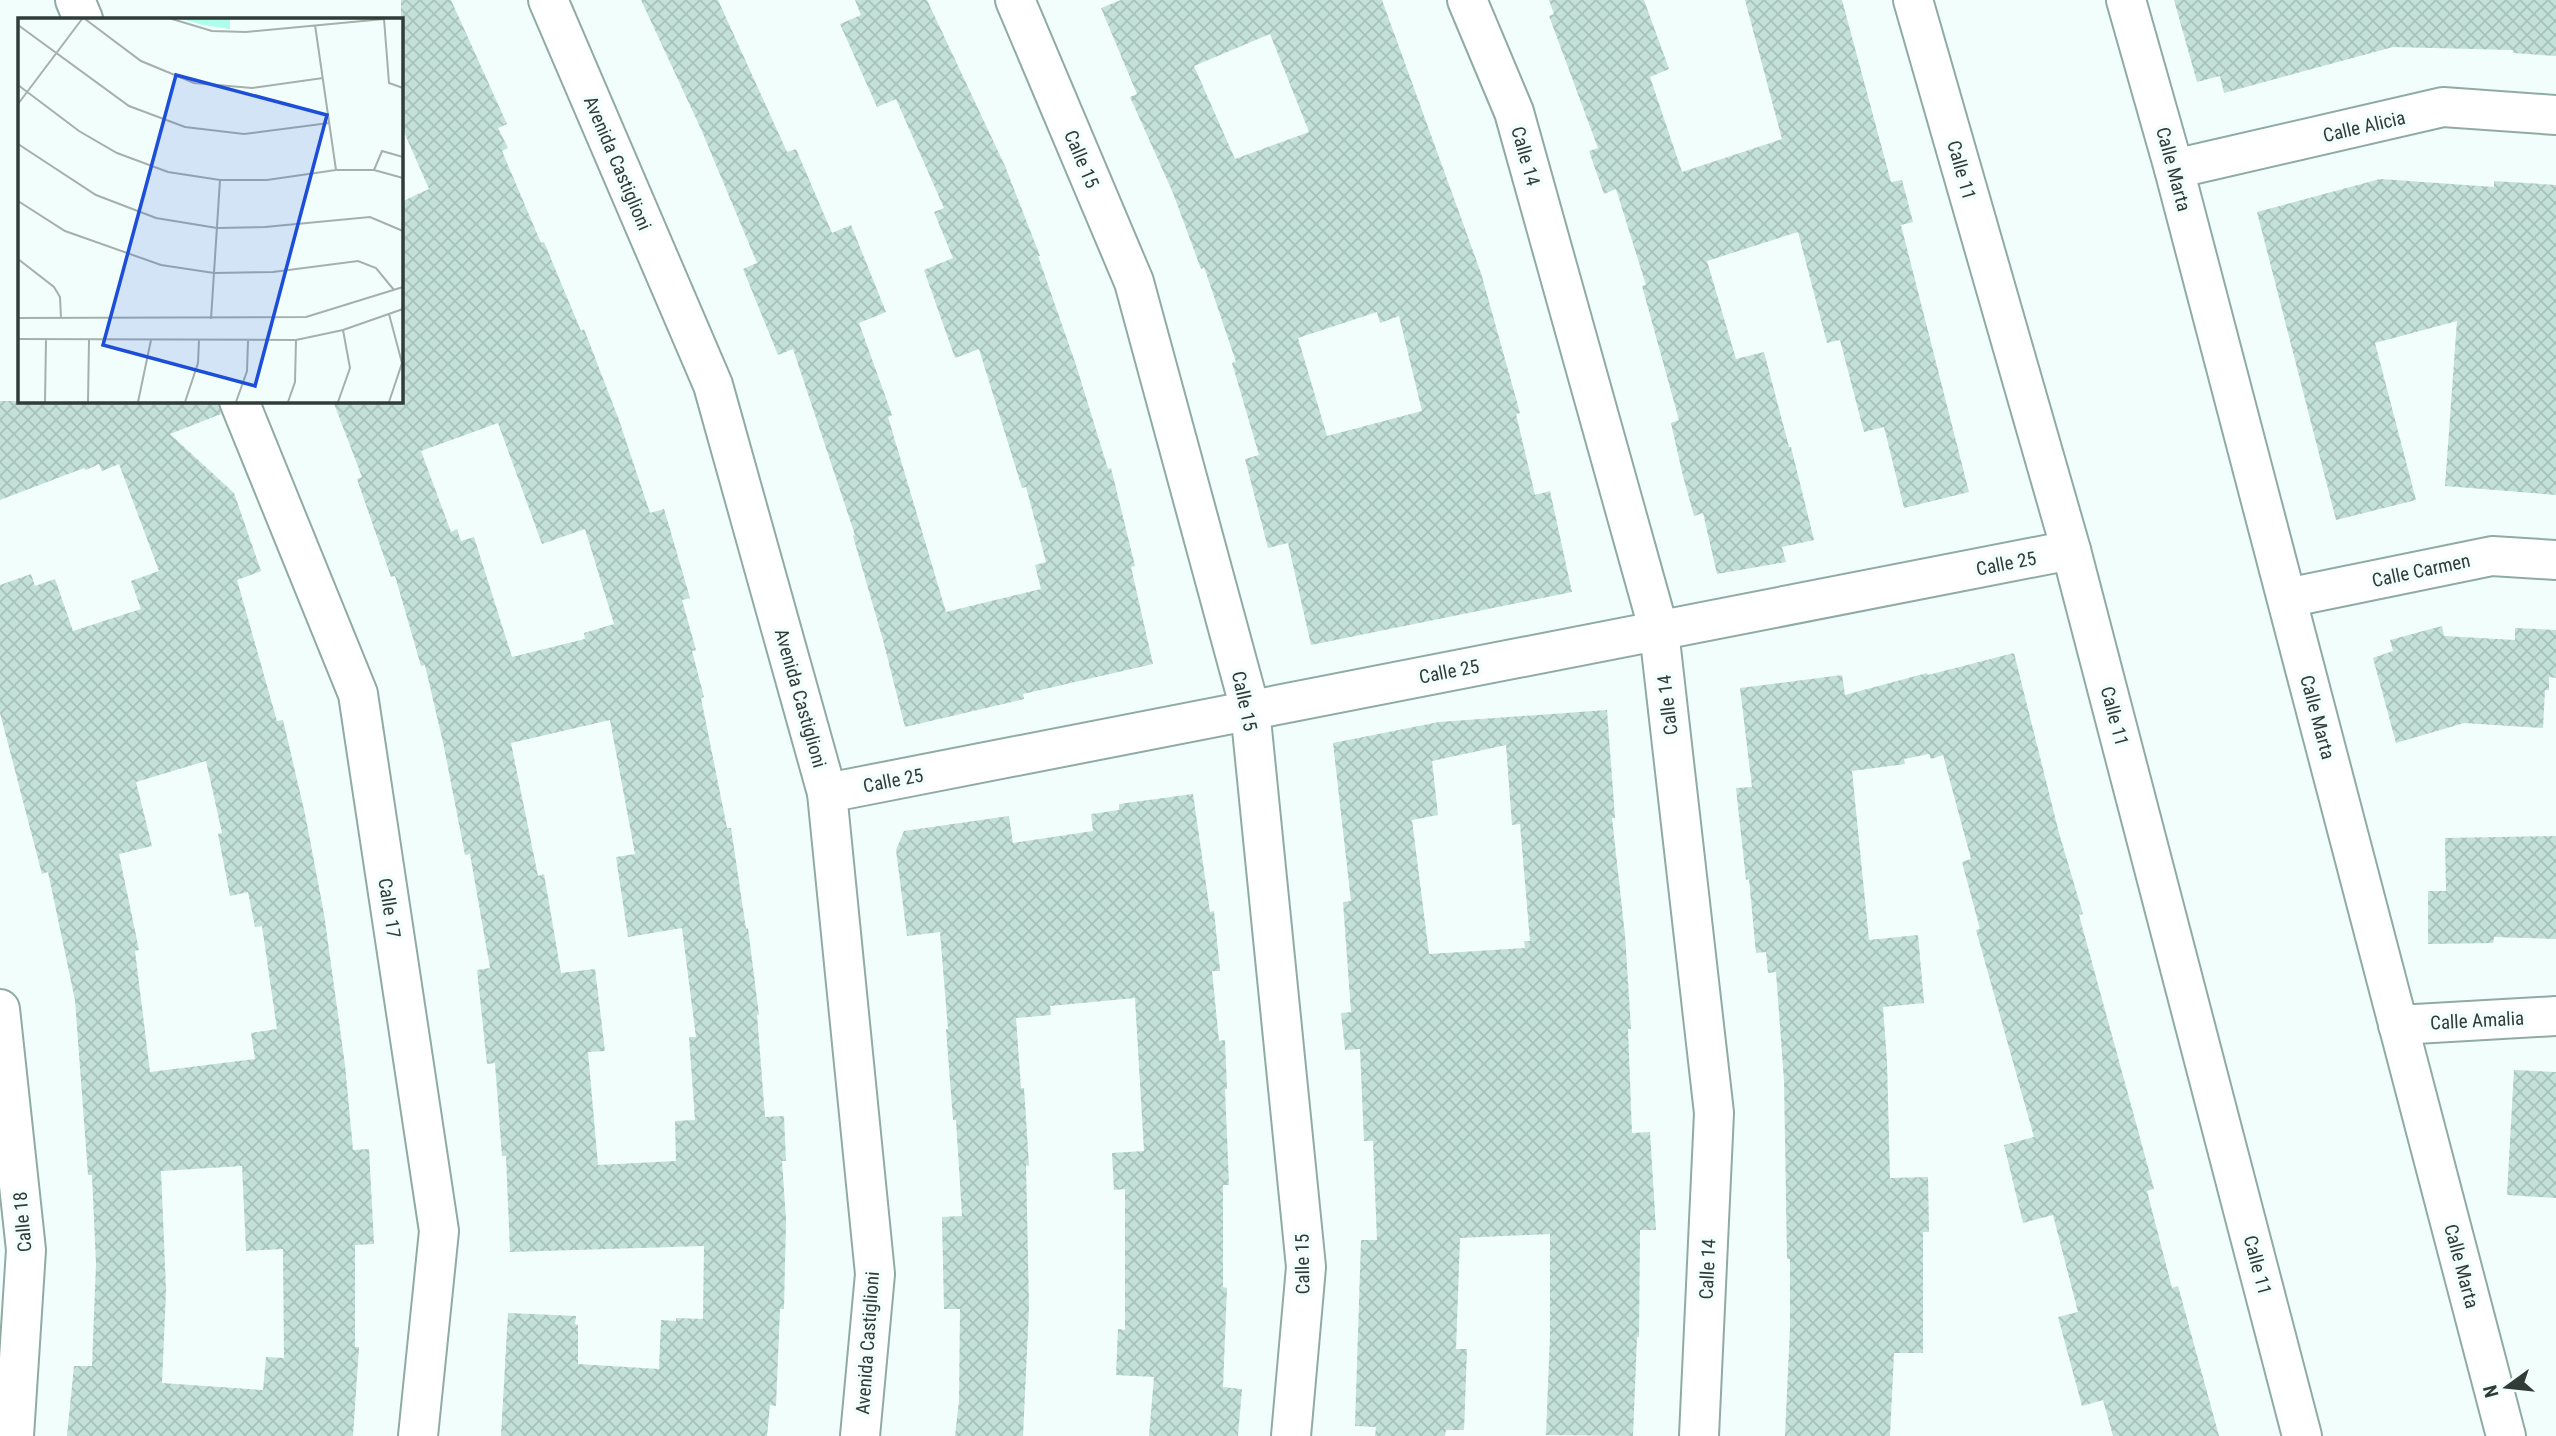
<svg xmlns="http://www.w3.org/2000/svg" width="2556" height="1436" viewBox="0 0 2556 1436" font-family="'Roboto Condensed',sans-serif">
<defs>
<pattern id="building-cross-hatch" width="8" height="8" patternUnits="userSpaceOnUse" patternTransform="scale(1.75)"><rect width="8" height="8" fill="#c3e0d9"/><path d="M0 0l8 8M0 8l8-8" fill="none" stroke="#a8c1bb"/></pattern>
</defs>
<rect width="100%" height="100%" fill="#f2fefb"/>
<g fill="url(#building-cross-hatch)" fill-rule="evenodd">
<path d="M401,0H451L507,124L498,128L508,148L502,151L541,243L544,242L581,331L584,329L619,420L650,513L664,509L690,598L682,600L696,650L692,651L704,697L701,698L727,828H731L746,929L748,928L759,1015H757L765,1117L784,1116L786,1161H782L786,1219L784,1309H780L776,1406L770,1405L767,1436H501L508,1313L576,1316L575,1324L578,1325V1364L659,1369L661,1320L676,1321V1318L703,1319L704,1246L510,1252L506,1156H502L495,1063L487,1064L477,970L490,968L470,854L465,855L444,747L425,665L421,666L395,576L391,577L357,479L362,477L333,401H401V202L429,189L401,125ZM498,423L542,544L585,529L614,624L584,633L585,639L512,657L474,537L461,541L457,529L451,532L421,451ZM610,720L635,854L616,857L628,937L682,928L696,1037H689L695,1120L675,1121L676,1161L598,1165L588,1052L605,1051L595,969L561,973L544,874L538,876L511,743Z"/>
<path d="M641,0H718L787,152L796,149L832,233L851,225L886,312L859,323L892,415L888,417L946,612L1041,589L1035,565L1046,562L1026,487L1022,488L979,349L955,358L924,270L953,258L934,212L944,208L896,99L877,107L840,24L861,15L855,0H927L1005,166L1040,256H1038L1076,365L1108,469L1111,468L1135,566L1131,567L1153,664L1023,694L1024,699L905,727L883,640L853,536L855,535L793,349L778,355L743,269L757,263L701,129Z"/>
<path d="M1121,0H1382L1481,273L1520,413L1516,414L1535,495L1550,491L1572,592L1311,645L1288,543L1268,548L1245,459L1259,455L1232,363L1236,362L1204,267L1201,269L1173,193L1130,97L1137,94L1101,8ZM1270,34L1309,132L1235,159L1194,66ZM1377,312L1380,323L1399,316L1422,411L1327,436L1298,338Z"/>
<path d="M1549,0H1644L1669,69L1650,77L1682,172L1782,139L1745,0H1842L1891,182L1902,180L1913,222L1901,225L1969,492L1904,508L1884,427L1864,432L1840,340L1827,343L1798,232L1707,261L1736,359L1764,352L1789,447H1791L1814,540L1782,547L1786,562L1717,574L1703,513L1694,516L1682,472L1671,423L1679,420L1642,286L1646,285L1616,189L1604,194L1589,151L1598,148L1549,16L1554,14Z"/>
<path d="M2174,0H2556V56L2513,53V50L2393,47L2224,93L2220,76L2197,82Z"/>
<path d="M2380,179L2494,187V181L2556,185V495L2445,486L2457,321L2375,343L2416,500L2336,520L2257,212Z"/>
<path d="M0,401H218L221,414L170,434L234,493L261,571L237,580L277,721L283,720L305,814L324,914L345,1065L353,1150L369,1149L374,1244L355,1245V1347H359L353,1436H67L74,1366H92L96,1264L92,1175H88L75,1000L48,872L42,874L0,713V585L31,574L35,586L55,579L73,631L141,609L131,581L159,571L119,464L102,471L99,464L86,470L84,468L0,500ZM206,761L222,833L218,834L230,896L248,892L255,927L262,926L277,1029L251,1033L255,1059L150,1072L135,951L139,950L119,854L152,846L136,782ZM242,1166L246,1251L283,1249L284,1358L266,1357L263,1390L162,1383L166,1290L161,1171Z"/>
<path d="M2442,626L2444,636L2515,640V628L2556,630V678L2549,677V690H2545L2543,728L2464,723L2396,743L2373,658L2393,651L2390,640Z"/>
<path d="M2014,653L2059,833L2083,914L2079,915L2154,1189L2147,1191L2172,1288L2178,1286L2219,1436H2113L2103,1400L2082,1406L2058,1317L2078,1312L2053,1215L2023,1223L2004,1145L2034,1137L1976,930L1980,929L1962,862L1971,859L1943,755L1931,759L1929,754L1904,759L1905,764L1852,771L1869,940L1918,935L1924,1003L1883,1007L1887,1062L1890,1178L1928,1177L1929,1232H1923V1353H1894L1890,1436H1785L1790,1328V1259H1787L1784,1080L1776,972L1768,973L1766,952L1756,953L1749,879L1746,880L1736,788L1752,787L1740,688L1842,675L1845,695L1927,673L1928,675Z"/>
<path d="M1607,710L1615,818H1612L1625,935L1631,1029H1628L1632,1133L1650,1132L1656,1230H1640L1639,1337H1637L1633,1436L1546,1435L1550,1335V1234L1460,1238L1456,1349H1467L1464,1430H1446L1445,1436H1375L1376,1427L1355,1426L1361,1240H1377L1373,1141H1364L1360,1049L1345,1050L1341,1013L1351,1012L1343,902L1351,901L1333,743L1439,722ZM1506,745L1512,825L1520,824L1530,941H1524L1525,948L1429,954L1412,820L1438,815L1432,761Z"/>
<path d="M1193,794L1210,912L1214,911L1220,971H1212L1219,1041L1225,1040L1227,1089H1225L1229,1185H1223V1287L1227,1288L1223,1387L1242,1389L1238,1436H1149L1154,1377L1116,1375L1118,1329L1125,1330V1189L1114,1190L1112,1153L1144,1151L1135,998L1050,1006L1051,1015L1016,1018L1021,1088H1024L1029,1166L1026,1165L1029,1307L1023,1436H955L959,1401L960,1309H944L942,1217L962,1216L956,1120H953L946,1029H948L940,932L907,936L896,850L904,831L1009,816L1013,843L1093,831L1091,814L1119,810V804Z"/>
<path d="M2556,836V939L2494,937L2493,943L2428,944V891H2446L2445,838Z"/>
<path d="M2514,1070L2556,1072V1198L2507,1195Z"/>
</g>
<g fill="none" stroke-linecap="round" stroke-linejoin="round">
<defs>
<g id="street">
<path d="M75,0L83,19"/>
<path d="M548,0L713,385L827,793L875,1274L860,1436"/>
<path d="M1015,0L1134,282L1250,709L1306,1267L1291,1436"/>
<path d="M1467,0L1514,112L1659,631L1714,1113L1699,1436"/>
<path d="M1913,0L2071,550L2302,1436"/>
<path d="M2126,0L2174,169L2506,1436"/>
<path d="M2174,169L2443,107L2556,115"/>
<path d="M239,401L358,694L439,1231L418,1436"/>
<path d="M2287,598L2492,556L2556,560"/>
<path d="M827,793L2071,550"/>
<path d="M0,1009L26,1250L14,1436"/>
<path d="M2398,1025L2556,1016"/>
</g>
</defs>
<use href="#street" stroke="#8faba4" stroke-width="42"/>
<use href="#street" stroke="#fff" stroke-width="38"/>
</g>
<g text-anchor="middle" stroke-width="7" stroke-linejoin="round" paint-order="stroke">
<g font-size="19" fill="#313c39" stroke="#f2fefb">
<text transform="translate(2364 126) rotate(-13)" y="7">Calle Alicia</text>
<text transform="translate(1526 156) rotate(74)" y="7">Calle 14</text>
<text transform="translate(1082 159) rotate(67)" y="7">Calle 15</text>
<text transform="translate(618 163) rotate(67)" y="7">Avenida Castiglioni</text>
<text transform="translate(2174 169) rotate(75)" y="7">Calle Marta</text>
<text transform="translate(1962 170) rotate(74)" y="7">Calle 11</text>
<text transform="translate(2006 563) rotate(-11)" y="7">Calle 25</text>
<text transform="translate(2421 570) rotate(-12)" y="7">Calle Carmen</text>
<text transform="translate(1449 671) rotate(-11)" y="7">Calle 25</text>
<text transform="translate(801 698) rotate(74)" y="7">Avenida Castiglioni</text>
<text transform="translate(1245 701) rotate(78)" y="7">Calle 15</text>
<text transform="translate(1667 705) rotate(-97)" y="7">Calle 14</text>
<text transform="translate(2115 716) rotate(75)" y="7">Calle 11</text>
<text transform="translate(2318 717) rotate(75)" y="7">Calle Marta</text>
<text transform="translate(893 780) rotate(-11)" y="7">Calle 25</text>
<text transform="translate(390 908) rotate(81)" y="7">Calle 17</text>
<text transform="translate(2477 1020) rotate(-3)" y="7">Calle Amalia</text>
<text transform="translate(22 1222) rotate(-95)" y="7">Calle 18</text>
<text transform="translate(1302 1264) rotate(-91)" y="7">Calle 15</text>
<text transform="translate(2258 1265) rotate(75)" y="7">Calle 11</text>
<text transform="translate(2462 1266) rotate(75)" y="7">Calle Marta</text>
<text transform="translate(1707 1269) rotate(-87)" y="7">Calle 14</text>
<text transform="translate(867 1343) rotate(-86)" y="7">Avenida Castiglioni</text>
</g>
</g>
<g transform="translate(18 18)">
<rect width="385" height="385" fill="#f2fefb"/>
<path d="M164,1H212V11L185,7Z" fill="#aefeec"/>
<path fill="none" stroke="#a5b0ad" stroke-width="2" d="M67,1L123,43L176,65L234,70L305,60M154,1L194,13L228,14L366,1M366,1L371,65L385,70M0,7L111,88L167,109L226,116L311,105M297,7L318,152M0,67L61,113L99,135L150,154L202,162H249L318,152H356L385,160M0,86L64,1M0,126L78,177L138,200L199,210L247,209L352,199L385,213M356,152L364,133L385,139M0,183L47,213L143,247L196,255L255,254L340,243L358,250L376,272M0,241L36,269L42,279L43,300M371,296L384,345L371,384M0,300L288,299L385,269M193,301L202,162M0,321L278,322L325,312L385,291M27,384L28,322M70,384L71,322M120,384L133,322M167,384L180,345L181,322M218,384L229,353L230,323M270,384L277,364L278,322M320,384L332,350L325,312"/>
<path fill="#1d4ed8" fill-opacity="0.15" stroke="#1d4ed8" stroke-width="3.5" d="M158,57L309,97L237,368L85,327Z"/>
<rect width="385" height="385" fill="none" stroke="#313c39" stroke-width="3.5"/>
</g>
<g transform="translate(2507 1387) rotate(255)" stroke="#f2fefb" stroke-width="5" paint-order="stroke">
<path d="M0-5L12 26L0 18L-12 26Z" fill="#313c39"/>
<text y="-10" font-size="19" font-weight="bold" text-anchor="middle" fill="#313c39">N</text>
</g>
</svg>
